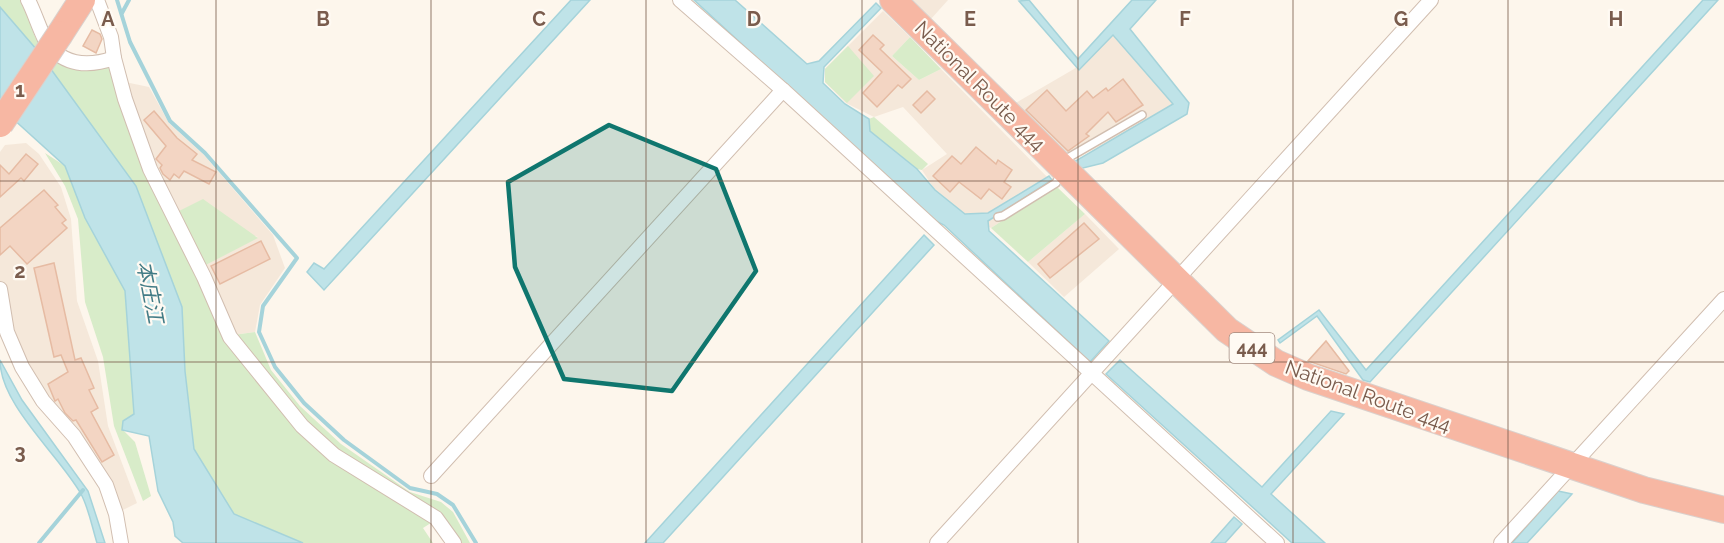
<svg xmlns="http://www.w3.org/2000/svg" width="1724" height="543" viewBox="0 0 1724 543" font-family="Raleway,'Noto Sans JP',sans-serif">
<rect width="100%" height="100%" fill="#fdf6ec"/>
<g fill="#f5e8da">
<path d="M910,0H948L930,20Z"/>
<path d="M883,11L910,37L892,56L919,80L941,69L1056,186L991,228L965,214L935,190L922,170L947,154L903,107L874,117L846,103L825,82V69Z"/>
<path d="M1116,30L1179,106L1069,162L1012,105L1074,69Z"/>
<path d="M125,82L149,87L169,123L204,155L273,235L285,268L260,305L255,332L233,335L202,267L258,237L175,213L154,167Z"/>
<path d="M26,143L39,154L61,187L71,219L77,301L98,361L108,426L137,503L113,515L101,487L72,441L37,397L0,314V152L5,145Z"/>
<path d="M1085,214L1119,249L1064,297L1028,262Z"/>
</g>
<g fill="#d8ecc9">
<path d="M0,0H22C29,13 31,32 39,44C58,69 83,71 111,67L226,336L255,332L271,370L300,406L341,444L410,492L441,502L453,512L470,543H458L434,521L423,528L433,543H303L234,514L194,449L185,371L182,307L0,11Z"/>
<path d="M910,37L941,69L919,80L892,56Z"/>
<path d="M848,46L874,76L847,103L825,82V69Z"/>
<path d="M874,117L928,164L922,170L917,169L869,131V119Z"/>
<path d="M45,153L65,166L86,218L125,291L134,414L123,421L122,429L135,442L151,496L143,501L114,426L103,357L85,302L78,219L65,186Z"/>
<path d="M1056,186L1085,214L1028,262L991,228Z"/>
<path d="M203,199L258,238L202,267L175,213Z"/>
</g>
<g fill="#bfe3e8" stroke="#a5d3da" stroke-width="1.5">
<path d="M571,0H590L324,290L307,272L314,263L324,269Z"/>
<path d="M694,0H735L807,64L819,61L876,3L881,8L824,67L823,83L845,104L869,119L870,131L917,169L935,190L965,214L988,213L1049,176L1052,180L988,221L989,231L1109,341L1090,362L944,225L932,219Z"/>
<path d="M1029,0L1078,59L1132,0H1156L1130,29L1189,103L1187,114L1103,163L1079,169L1072,163L1173,104L1113,35L1079,70L1019,1Z"/>
<path d="M1703,0H1718L1370,382L1363,380L1317,316L1280,343L1278,340L1319,310L1366,370Z"/>
<path d="M0,7L37,50L136,186L182,307L185,371L194,449L234,514L303,543H183L175,536L173,522L158,491L149,436L122,430L123,421L134,414L125,291L85,218L65,166L0,107Z"/>
<path d="M924,235L934,245L663,543H645Z"/>
<path d="M0,360L22,400L88,491L105,543H97C92,527 89,509 81,494C59,455 0,405 0,360Z"/>
<path d="M1120,360L1262,487L1331,411L1344,414L1271,494L1325,543H1292L1106,374Z"/>
<path d="M1558,491L1572,494L1527,543H1512Z"/>
<path d="M1234,517L1242,524L1225,543H1211Z"/>
</g>
<g fill="none" stroke-linecap="round" stroke-linejoin="round">
<g stroke="#a5d3da" stroke-width="4">
<path d="M117,0L130,42L170,121L205,153L297,258L263,306L259,332L275,367L304,403L344,440L410,488L437,494L453,505L476,543"/>
<path d="M122,13L129,0"/>
<path d="M39,543L83,490"/>
</g>
</g>
<g fill="#f3d5c3" stroke="#e6bba3" stroke-width="1.5">
<path d="M92,30L100,34L102,39L96,53L83,46Z"/>
<path d="M873,35L884,45L880,49L911,79L902,88L898,85L877,107L863,93L882,72L859,50Z"/>
<path d="M1123,79L1143,105L1116,122L1108,112L1086,134L1089,136L1068,151L1026,110L1047,90L1066,111L1087,91L1093,98L1106,88L1108,91Z"/>
<path d="M927,91L935,99L921,113L913,105Z"/>
<path d="M154,111L177,138L197,154L192,160L216,172L209,184L184,171L179,178L174,174L170,180L163,174L160,168L162,165L156,159L166,146L144,120Z"/>
<path d="M976,147L996,164L998,160L1012,170L1004,182L1011,187L1002,199L989,189L981,199L959,182L950,192L933,176L952,156L961,164Z"/>
<path d="M26,154L38,164L24,181L21,178L0,197V165L9,174Z"/>
<path d="M44,190L58,205L55,207L66,220L62,223L67,228L27,264L10,246L0,255V228Z"/>
<path d="M1084,223L1099,239L1050,278L1038,264Z"/>
<path d="M261,241L270,259L220,284L211,266Z"/>
<path d="M54,263L75,360L81,358L94,388L89,390L98,408L91,412L114,455L102,462L76,420L73,421L65,413L58,399L55,401L48,384L68,372L61,355L54,357L34,268Z"/>
<path d="M1326,341L1349,371L1346,374L1308,361Z"/>
</g>
<g fill="none" stroke-linecap="round" stroke-linejoin="round">
<defs>
<g id="lane">
<path d="M1065,163L1066,159L1142,115"/>
<path d="M998,217L1003,216L1056,183L1061,173"/>
</g>
<g id="street">
<path d="M28,0C34,11 42,36 47,43C64,66 89,67 114,58"/>
<path d="M97,0L111,37L114,58L125,99L150,169L204,277L230,337L302,426L334,455L436,518L454,543"/>
<path d="M680,0L783,90L1277,543"/>
<path d="M0,289L7,332L22,367L43,401L74,436L106,485L116,514L121,543"/>
<path d="M431,476L783,90"/>
<path d="M937,543L1431,0"/>
<path d="M1501,543L1724,299"/>
</g>
<g id="highway">
<path d="M893,0L1227,330L1276,363L1308,377L1644,490L1724,510"/>
<path d="M60,34L82,0"/>
</g>
</defs>
<use href="#lane" stroke="#d1beb0" stroke-width="10"/>
<use href="#street" stroke="#d1beb0" stroke-width="16"/>
<use href="#highway" stroke="#dad1cd" stroke-width="28"/>
<use href="#lane" stroke="#fff" stroke-width="7"/>
<use href="#street" stroke="#fff" stroke-width="14"/>
<use href="#highway" stroke="#f7b7a3" stroke-width="26"/>
<defs>
<path id="highway-bridge" d="M0,124L60,34"/>
</defs>
<use href="#highway-bridge" stroke="#dad1cd" stroke-width="28" stroke-linecap="butt"/>
<use href="#highway-bridge" stroke="#f7b7a3" stroke-width="26"/>
</g>
<path fill="#0f766e" fill-opacity="0.2" stroke="#0f766e" stroke-width="4.5" stroke-linejoin="round" d="M609,125L716,169L756,271L672,391L564,379L515,267L508,182Z"/>
<path fill="none" stroke="#7a5c4d" stroke-width="1.5" stroke-opacity="0.55" d="M216,0V543M431,0V543M646,0V543M862,0V543M1078,0V543M1293,0V543M1508,0V543M0,181H1724M0,362H1724"/>
<g text-anchor="middle" stroke-width="4.5" stroke-linejoin="round" paint-order="stroke">
<rect fill="#fffaf3" stroke="#a28b7f" stroke-width="1.5" x="1229.5" y="333" width="45" height="30" rx="4.5"/>
<g font-size="18" font-weight="bold" fill="#7a5c4d">
<text x="1252" y="354">444</text>
</g>
<g font-size="20" fill="#7a5c4d" stroke="#fffaf3">
<text transform="translate(980 86) rotate(45)" y="7">National Route 444</text>
<text transform="translate(1368 396) rotate(20)" y="7">National Route 444</text>
</g>
<g font-size="21" font-style="italic" fill="#437c86" stroke="#fffaf3">
<text transform="translate(150 292) rotate(79)" y="7">本庄江</text>
</g>
</g>
<g font-size="20" text-anchor="middle" font-weight="bold" fill="#7a5c4d" stroke="#fffaf3" stroke-width="4.5" stroke-linejoin="round" paint-order="stroke">
<text x="108" y="26">A</text>
<text x="323" y="26">B</text>
<text x="539" y="26">C</text>
<text x="754" y="26">D</text>
<text x="970" y="26">E</text>
<text x="1185" y="26">F</text>
<text x="1401" y="26">G</text>
<text x="1616" y="26">H</text>
<text x="20" y="97">1</text>
<text x="20" y="278">2</text>
<text x="20" y="459">3</text>
</g>
</svg>
